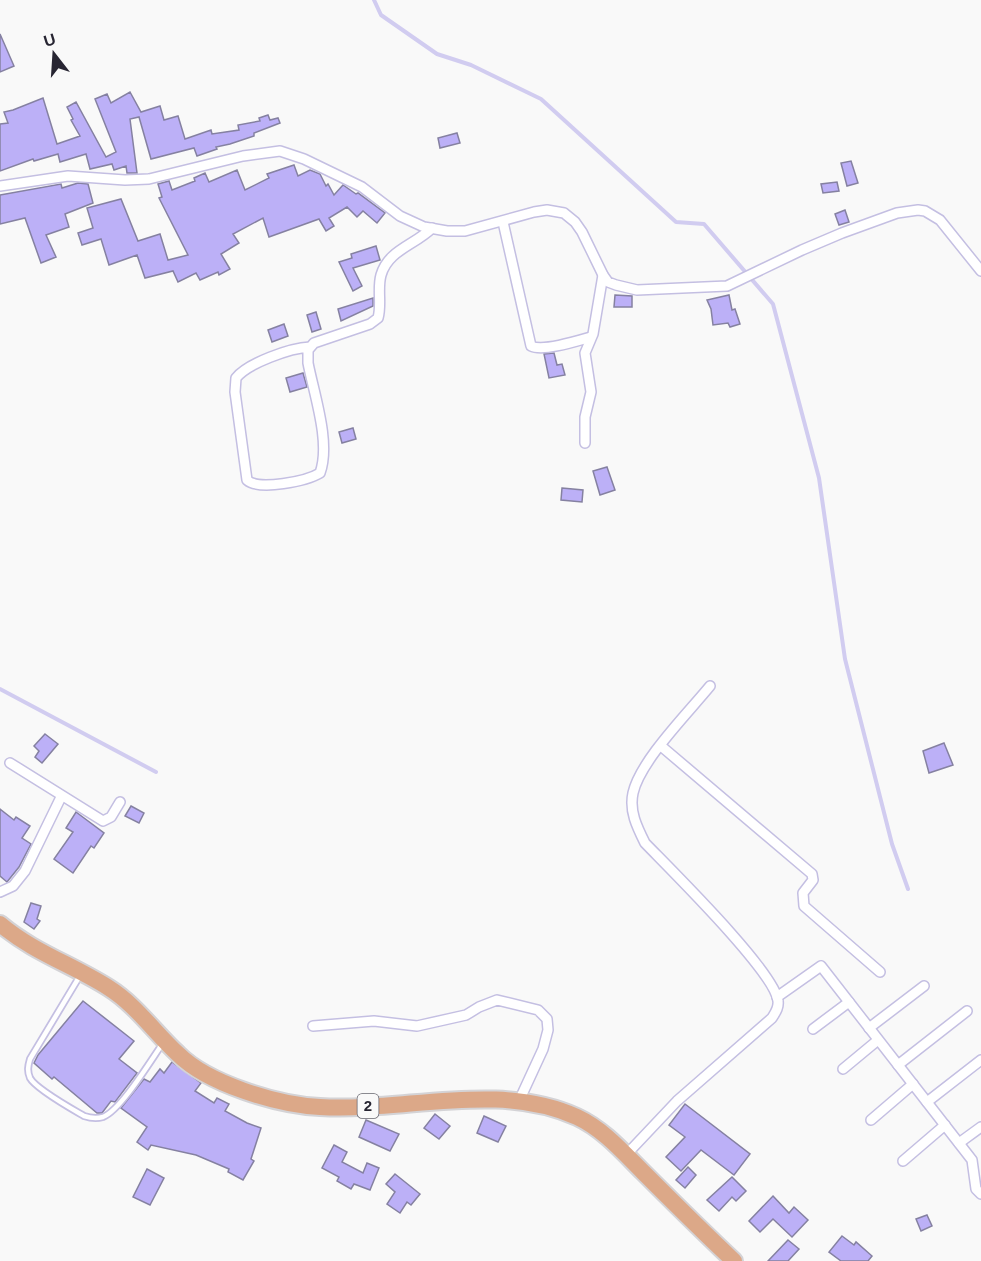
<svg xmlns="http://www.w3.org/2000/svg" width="981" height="1261" viewBox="0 0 981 1261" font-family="Arial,sans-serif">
<rect width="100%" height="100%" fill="#f9f9f9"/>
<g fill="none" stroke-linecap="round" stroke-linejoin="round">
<g stroke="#d1ccf0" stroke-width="4">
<path d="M374,0L381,15L437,54L471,65L541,99L676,222L704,224L773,304L819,478L845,659L892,844L908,889"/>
<path d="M0,689L156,772"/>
</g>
</g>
<g fill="#bcb0f7" stroke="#8581a1" stroke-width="1.5">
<path d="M0,34L14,66L0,72Z"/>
<path d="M130,92L141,112L160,106L164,120L178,116L185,139L211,130L212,134L239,130L238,125L260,121L259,118L268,115L270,120L278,118L280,123L254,133V136L230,144L216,147L217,149L197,156L194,148L151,159L139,117L130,119L137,173H127L126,166L114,170L112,164L90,169L86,154L60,162L58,154L34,161L33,159L0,171V124L8,123L4,112L13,110L43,98L57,144L80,136L71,120L73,119L67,107L76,102L106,157L116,152L95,99L107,94L111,103Z"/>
<path d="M457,133L460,143L440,148L438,138Z"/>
<path d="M851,161L858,183L847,186L841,163Z"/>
<path d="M294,165L298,176L310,170L320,174L326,186L328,184L334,195L343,185L356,194L358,193L385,213L377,223L363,211L357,217L347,207L329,218L334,226L326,231L319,219L269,237L263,218L233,234L239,243L221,254L230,269L219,275L218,272L200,280L196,273L178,282L173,271L145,278L137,255L109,265L101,239L82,245L78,233L93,228L87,208L121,199L138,241L160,234L168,260L188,255L159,198L162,197L158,184L169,181L172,190L195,181L194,178L205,173L209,182L237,170L245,190L269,178L267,174Z"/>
<path d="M837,182L839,191L823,193L821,184Z"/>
<path d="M78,183L88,184L93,203L65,214L69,227L46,235L56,257L41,263L25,218L0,224V195L61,184L62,188Z"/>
<path d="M845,210L849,222L839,225L835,214Z"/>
<path d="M376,246L380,260L353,268L362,286L353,291L339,262L352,258L351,254Z"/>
<path d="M615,295L632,296V307H614Z"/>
<path d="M729,295L732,310L735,309L740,324L730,327L728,323L713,325L711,309L707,300Z"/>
<path d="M373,298V306L341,321L338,309Z"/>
<path d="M316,312L321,329L312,332L307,315Z"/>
<path d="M284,324L288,336L272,342L268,330Z"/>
<path d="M554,353L557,365L562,364L565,375L549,378L544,354Z"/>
<path d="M303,373L307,387L290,392L286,378Z"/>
<path d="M353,428L356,439L342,443L339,432Z"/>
<path d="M607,467L615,490L600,495L593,471Z"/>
<path d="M562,488L583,490L582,502L561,500Z"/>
<path d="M45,734L58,744L42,763L35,757L39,751L34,746Z"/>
<path d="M944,743L953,765L929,773L923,751Z"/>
<path d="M131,806L144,813L139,823L125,816Z"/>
<path d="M0,809L14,820L16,817L30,826L22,838L31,844L19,867L7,882L0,876Z"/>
<path d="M76,812L104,833L94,848L91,846L73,873L54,859L73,832L66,828Z"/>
<path d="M31,903L41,906L37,919L40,921L34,929L24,922Z"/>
<path d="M83,1001L134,1041L119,1059L137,1073L115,1102L111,1101L102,1113H97L54,1077L52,1079L34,1063L38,1055Z"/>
<path d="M172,1062L201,1083L195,1091L214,1103L217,1098L229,1104L225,1111L247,1123L261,1128L251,1159L254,1161L243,1180L228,1172L229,1169L196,1155L151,1145L148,1150L137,1142L147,1127L121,1108L144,1079L150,1082L160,1069L164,1073Z"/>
<path d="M685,1104L750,1154L734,1175L701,1150L681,1171L666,1157L685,1137L669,1125Z"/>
<path d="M435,1114L450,1126L439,1139L424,1128Z"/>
<path d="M484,1116L506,1126L498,1142L477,1133Z"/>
<path d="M366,1120L399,1134L390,1151L359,1137Z"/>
<path d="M334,1145L347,1152L342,1162L363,1173L367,1163L379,1168L370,1190L354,1184L351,1189L337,1181L339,1177L322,1168Z"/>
<path d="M688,1167L696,1175L685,1188L676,1180Z"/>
<path d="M147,1169L164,1178L150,1205L133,1197Z"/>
<path d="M395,1174L420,1194L411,1205L407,1202L400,1213L387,1204L395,1192L386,1184Z"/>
<path d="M732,1177L746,1191L736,1201L732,1197L719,1211L707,1200Z"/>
<path d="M773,1196L789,1213L794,1207L808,1220L792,1237L773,1219L760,1232L749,1221Z"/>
<path d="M927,1215L932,1226L921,1231L916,1219Z"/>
<path d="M842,1236L854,1245L856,1242L872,1256L868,1261H841L829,1252Z"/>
<path d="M788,1240L799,1249L788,1261H768Z"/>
</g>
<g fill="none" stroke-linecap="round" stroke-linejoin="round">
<defs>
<path id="service" d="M81,974L30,1059C28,1066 27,1071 30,1078C36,1089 72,1109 84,1116C90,1118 96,1119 103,1117C121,1110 151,1060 163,1043"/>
<g id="minor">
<path d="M0,186L68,176L125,180L149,179L243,156L280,151L304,159L362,187L400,216L424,227L447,231H465L534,212L547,210L564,213L575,222L582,232L603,275L608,282L616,285L637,290L727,286L802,250L842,233L897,213L918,210L925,211L940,220L981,271"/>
<path d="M503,222L531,346C543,352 577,341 591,337"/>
<path d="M310,347C290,348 248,363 236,378L235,392L247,480C259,491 307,481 320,473C331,443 314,394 308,363V350L314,343L370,324L378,318C382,304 377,289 381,275C388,250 415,245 432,228"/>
<path d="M585,443V417L591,392L585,353L593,334L603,275"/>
<path d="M661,746L812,874L813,880L803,893L804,906L880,972"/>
<path d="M10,763L103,821L111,817L120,802"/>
<path d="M0,892L13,886L25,871L61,797"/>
<path d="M777,997L821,966L972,1160L976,1189L981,1194"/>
<path d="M313,1026L374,1021L417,1026L466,1015L479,1007L497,1000L538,1010L547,1019L548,1030L543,1049L519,1101"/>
<path d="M869,1028L924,986"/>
<path d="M813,1029L849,1002"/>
<path d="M898,1065L967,1011"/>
<path d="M843,1069L878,1040"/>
<path d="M927,1102L981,1060"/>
<path d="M871,1120L913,1084"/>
<path d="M959,1143L981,1127"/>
<path d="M626,1155L677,1101L772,1018C775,1013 779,1008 778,1001C775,972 670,869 645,843C637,827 629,811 633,793C640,761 688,713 710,686"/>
<path d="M903,1161L945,1125"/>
</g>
<path id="trunk" d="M0,924C33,952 73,965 109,988C136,1005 155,1033 178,1054C208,1084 278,1105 320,1107C404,1112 498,1081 577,1117C603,1129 623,1152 643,1172C673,1202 703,1232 734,1261"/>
</defs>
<use href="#service" stroke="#c4bfe2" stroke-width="8"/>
<use href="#minor" stroke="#c4bfe2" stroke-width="12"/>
<use href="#trunk" stroke="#d4d3d6" stroke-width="20"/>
<use href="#service" stroke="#fff" stroke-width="4.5"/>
<use href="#minor" stroke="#fff" stroke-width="9"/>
<use href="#trunk" stroke="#dca888" stroke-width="16"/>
</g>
<g text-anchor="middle" stroke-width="4.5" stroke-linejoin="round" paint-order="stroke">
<rect fill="#f9f9f9" stroke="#66656e" stroke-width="1.5" x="357.5" y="1094" width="21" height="24" rx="4.5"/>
<g font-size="15" font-weight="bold" fill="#272532">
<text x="368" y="1111">2</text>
</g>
</g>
<g transform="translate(54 54) rotate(343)" stroke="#f9f9f9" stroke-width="4.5" paint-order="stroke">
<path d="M0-4.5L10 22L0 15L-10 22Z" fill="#272532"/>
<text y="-9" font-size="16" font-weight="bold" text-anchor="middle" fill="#272532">U</text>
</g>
</svg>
